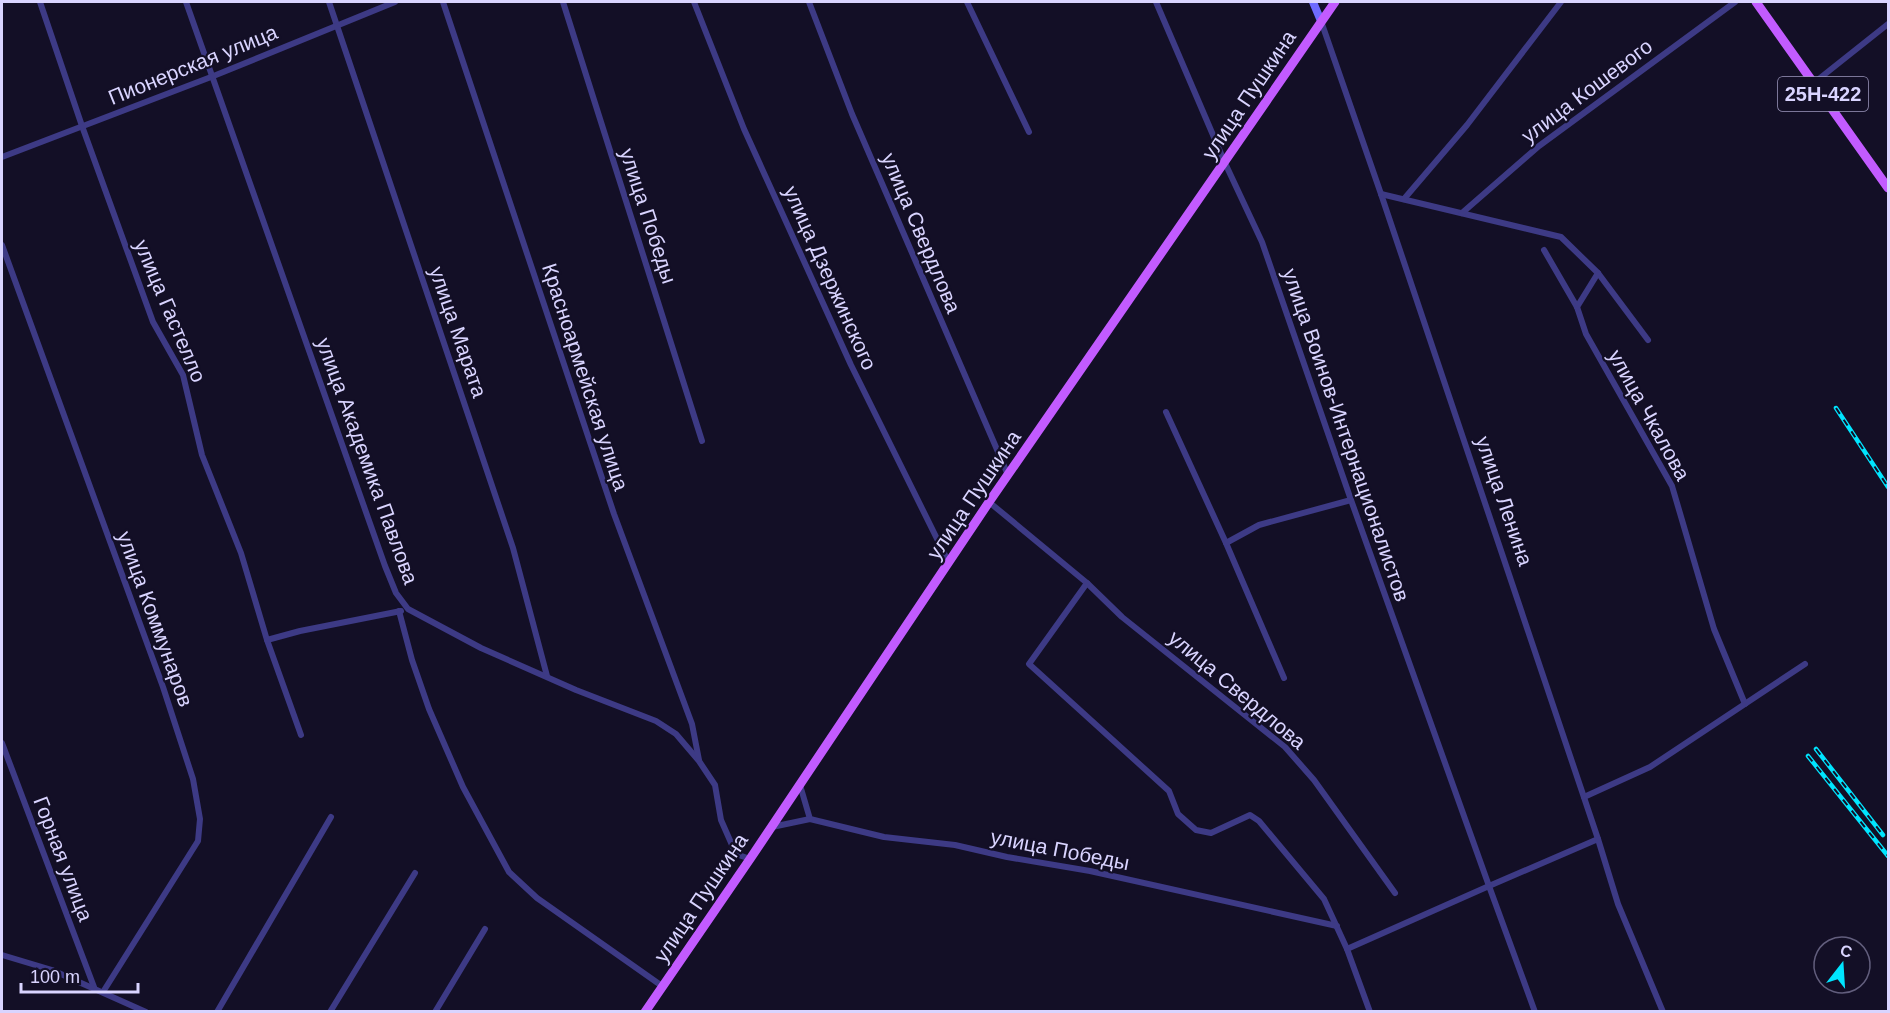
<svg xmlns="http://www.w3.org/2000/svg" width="1890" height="1013" viewBox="0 0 1890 1013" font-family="Helvetica,sans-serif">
<rect width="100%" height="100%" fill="#130f26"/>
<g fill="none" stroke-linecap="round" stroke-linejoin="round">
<g stroke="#3d3a85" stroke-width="6">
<path d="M40,2L82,126L153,322L183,375L202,455L241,553L267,640L301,735"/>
<path d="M186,2L385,566L396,593L408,609L481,648L576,690L656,721L676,734L699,761L715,785L721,820L736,854L750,859"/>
<path d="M329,2L513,548L547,676"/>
<path d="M443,2L614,514L692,724L699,760"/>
<path d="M563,2L702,441"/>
<path d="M694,2L744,129L851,365L949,563"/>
<path d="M809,2L852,114L1008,475"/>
<path d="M967,2L1029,132"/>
<path d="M1156,2L1225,163L1262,242L1351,500L1489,886L1598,839"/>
<path d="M1321,21L1381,194L1598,839L1618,904L1663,1012"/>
<path d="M1815,82L1888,24"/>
<path d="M2,157L211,77L395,2"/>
<path d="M1381,194L1561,237L1598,273L1648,340"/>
<path d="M1404,199L1467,125L1561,2"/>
<path d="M1462,213L1539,146L1735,2"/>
<path d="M2,245L163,687L193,779L200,819L198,841L103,992"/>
<path d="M1544,250L1577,307L1586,334L1672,486L1714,629L1745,704"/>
<path d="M1577,307L1598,273"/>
<path d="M1166,412L1226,543L1284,678"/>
<path d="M989,502L1087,583L1122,617L1285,747L1314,780L1395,893"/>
<path d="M1226,543L1259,525L1351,500"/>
<path d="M1087,583L1029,664L1169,791L1178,814L1196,830L1211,833L1250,815L1259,821L1324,899L1347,949"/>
<path d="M399,611L412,660L429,709L463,787L509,872L537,898L662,986"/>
<path d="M267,640L300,631L401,611"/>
<path d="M2,743L94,987"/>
<path d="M800,785L810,819L884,837L955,845L1007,857L1090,871L1337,926"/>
<path d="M1584,797L1650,767L1805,664"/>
<path d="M772,827L810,819"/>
<path d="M2,955L52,970L146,1012"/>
<path d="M217,1012L331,817"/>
<path d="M330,1012L415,873"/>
<path d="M435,1012L485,929"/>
<path d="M1370,1012L1347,949L1489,886L1535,1012"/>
</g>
<path stroke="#6f6bff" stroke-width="8" d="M1313,2L1321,21"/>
<g stroke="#c25bff" stroke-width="9">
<path d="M1756,2L1888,188"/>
<path d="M645,1012L750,859L989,502L1335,2"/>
</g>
<defs>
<g id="rail">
<path d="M1836,408L1888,487"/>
<path d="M1816,749L1883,835"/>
<path d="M1808,756L1888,856"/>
</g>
</defs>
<use href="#rail" stroke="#00e5ff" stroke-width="4.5"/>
<use href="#rail" stroke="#130f26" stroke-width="2" stroke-dasharray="7" stroke-linecap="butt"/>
</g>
<g text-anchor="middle" stroke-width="4.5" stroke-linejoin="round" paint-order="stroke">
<rect fill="#130f26" stroke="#9e99be" stroke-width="1.5" x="1778" y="77" width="90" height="34" rx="4.5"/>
<g font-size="20" font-weight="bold" fill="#d9d4ff">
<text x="1823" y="101">25Н-422</text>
</g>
<g font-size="21" fill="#d9d4ff" stroke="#130f26">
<text transform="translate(193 65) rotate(-22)" y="7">Пионерская улица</text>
<text transform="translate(1587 91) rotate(-37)" y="7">улица Кошевого</text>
<text transform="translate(1249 95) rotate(-56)" y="7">улица Пушкина</text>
<text transform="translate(648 216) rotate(72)" y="7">улица Победы</text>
<text transform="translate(921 233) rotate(67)" y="7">улица Свердлова</text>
<text transform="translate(830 278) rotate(66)" y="7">улица Дзержинского</text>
<text transform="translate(170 311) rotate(67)" y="7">улица Гастелло</text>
<text transform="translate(458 332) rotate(71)" y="7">улица Марата</text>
<text transform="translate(585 377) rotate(72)" y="7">Красноармейская улица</text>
<text transform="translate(1649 415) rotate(61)" y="7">улица Чкалова</text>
<text transform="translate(1346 435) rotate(71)" y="7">улица Воинов-Интернационалистов</text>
<text transform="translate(367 461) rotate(70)" y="7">улица Академика Павлова</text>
<text transform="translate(974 495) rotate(-56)" y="7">улица Пушкина</text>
<text transform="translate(1504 501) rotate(71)" y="7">улица Ленина</text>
<text transform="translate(155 619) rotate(70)" y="7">улица Коммунаров</text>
<text transform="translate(1237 690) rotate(40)" y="7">улица Свердлова</text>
<text transform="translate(1060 850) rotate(11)" y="7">улица Победы</text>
<text transform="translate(63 859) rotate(69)" y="7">Горная улица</text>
<text transform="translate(701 898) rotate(-56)" y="7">улица Пушкина</text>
</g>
</g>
<rect width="1890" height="1013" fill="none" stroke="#d9d4ff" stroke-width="6"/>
<g transform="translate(1842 965) rotate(17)"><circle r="28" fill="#130f26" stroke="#625e7d" stroke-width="1.5"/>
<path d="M0-4.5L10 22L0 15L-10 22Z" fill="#00e5ff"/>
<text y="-9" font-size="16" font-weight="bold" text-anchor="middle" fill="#d9d4ff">С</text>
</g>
<path d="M21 983v9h117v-9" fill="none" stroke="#d9d4ff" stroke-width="3"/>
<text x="30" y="983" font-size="18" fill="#d9d4ff" stroke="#130f26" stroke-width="4.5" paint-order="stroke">100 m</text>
</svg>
